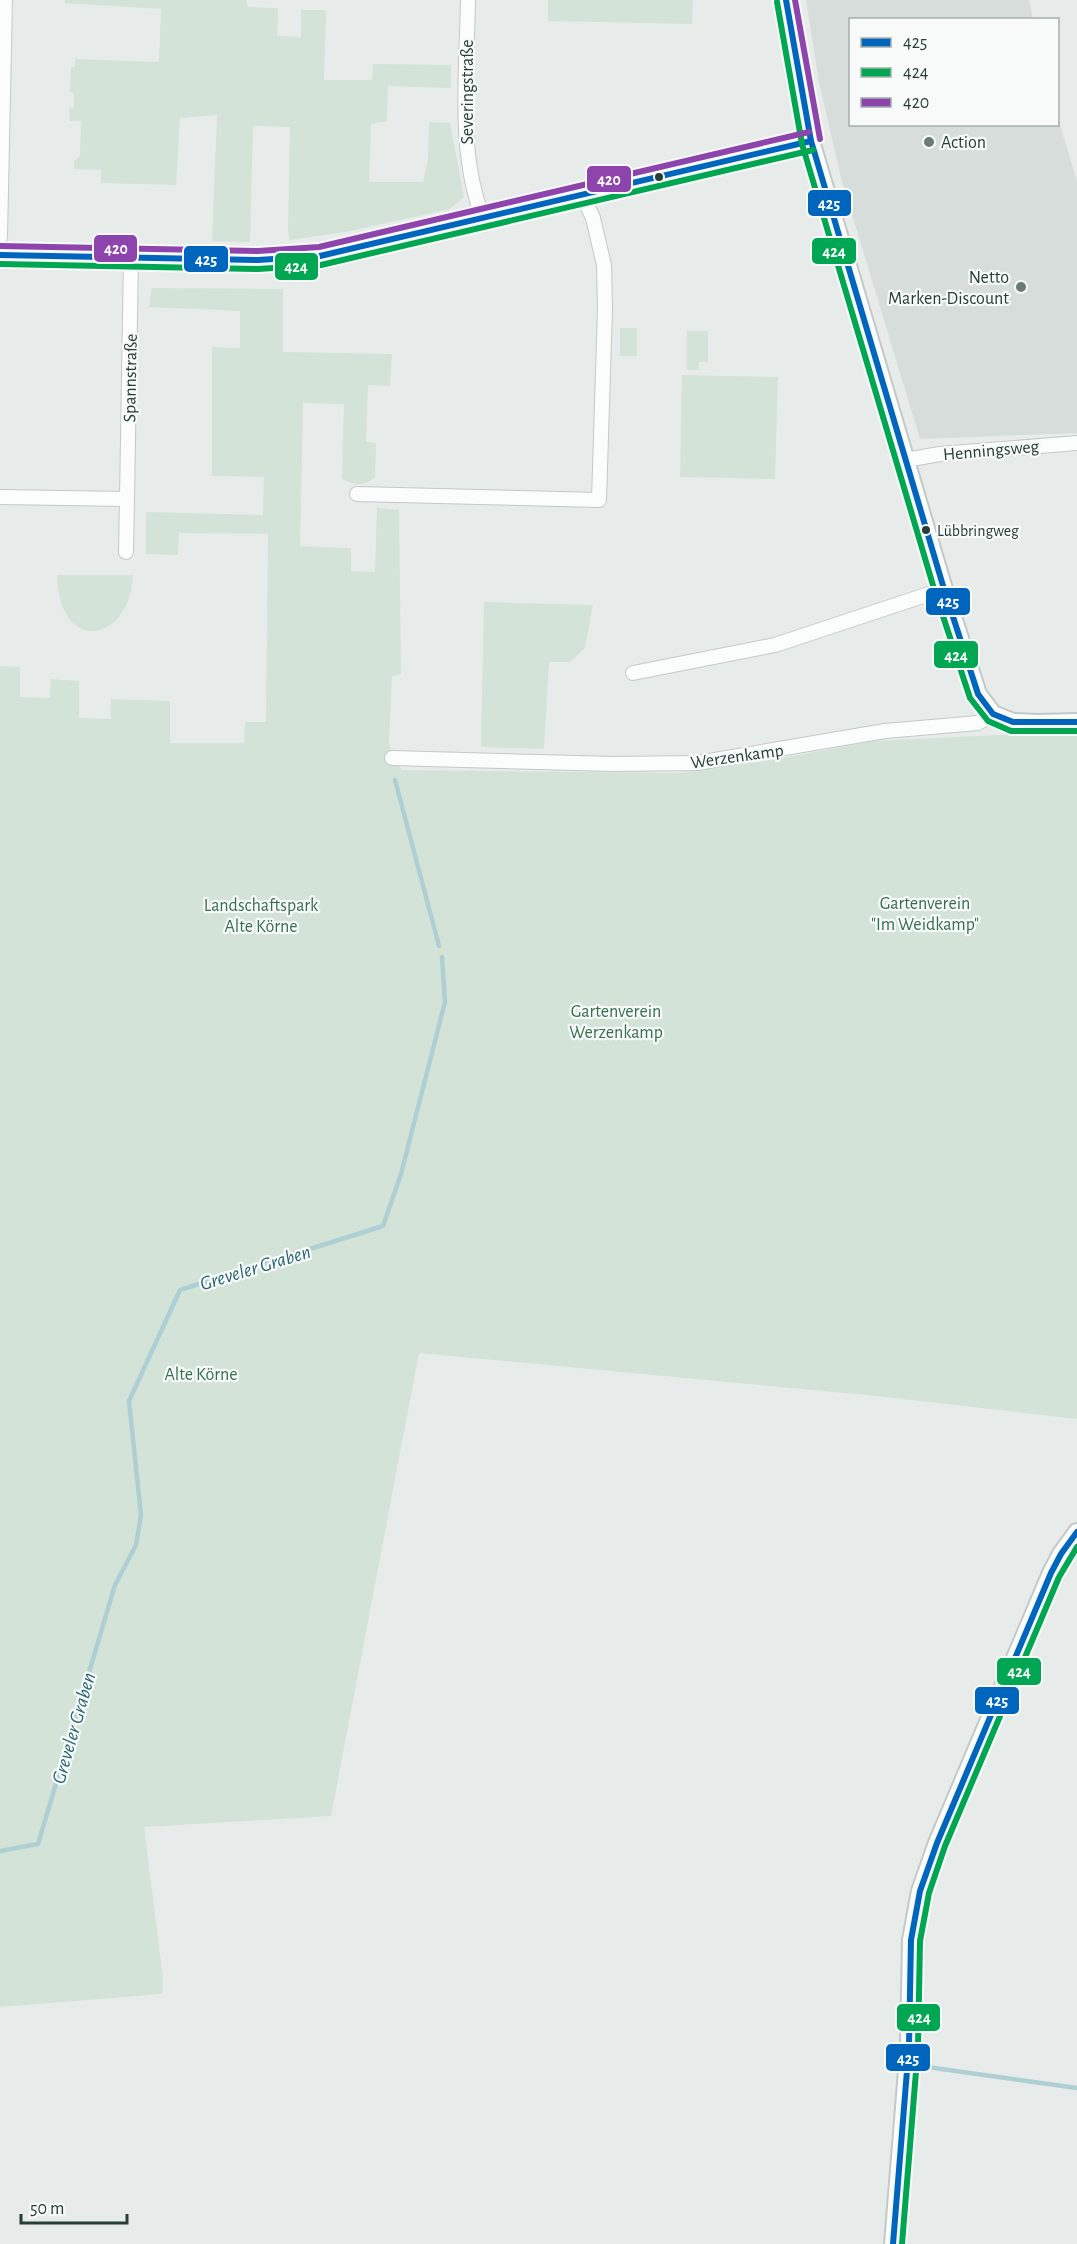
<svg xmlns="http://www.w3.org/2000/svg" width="1077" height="2244" viewBox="0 0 1077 2244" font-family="'Alegreya Sans',sans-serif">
<rect width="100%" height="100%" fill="#e7ecea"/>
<path fill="#d6ddda" d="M806,0H1029L1033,19L850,20V124H1058V119L1077,181V433L920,439L841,178L819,82Z"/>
<g fill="#d3e3d8">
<path d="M65,0H246L248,7L278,8L277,36L301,37V10H326L324,80H372L373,64L451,65V88L388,86L387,121L371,124L369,182H423L428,159L429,122L450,123L464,197L450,209L345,232L290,240L288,233L290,127L253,126L250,242L212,241L217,115L180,118L176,185L101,183V170L74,169V161L80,156L81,121H70L69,108H74V93L70,92L71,67H75V59L159,62L161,9L65,3Z"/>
<path d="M548,0H693L692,24L548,21Z"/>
<path d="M152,288L283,289V352L392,354L390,386L368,385L366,442L376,443L375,477C363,487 355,485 342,479L344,404L303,403L300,546L351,548V571L375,572L377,508L399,510L401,674L392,676L389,742L392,758L402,770L681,773L772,760L874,741L1077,731V1419L877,1396L419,1353L331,1816L144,1827L163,1978L162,1994L0,2007V666L20,667V697L50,698L51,679L79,681V718L111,719V699L170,701V743H244L245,722H266L268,534L179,533L178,555L146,554V512L263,515L264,477L212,476V347L240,348V311L149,307Z"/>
<rect x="620" y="328" width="17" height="28"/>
<path d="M687,331H708V362H699V370H687Z"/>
<path d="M682,375L778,377L775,479L680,477Z"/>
<path d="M57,575H133C130,643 59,656 57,575Z"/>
<path d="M484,602L593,605L585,648L570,662H549L544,749L481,747Z"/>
</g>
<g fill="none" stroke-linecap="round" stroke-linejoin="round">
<g stroke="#aecfd4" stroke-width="4.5">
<path d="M395,780L439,946"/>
<path d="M0,1851L38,1844L115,1585L136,1545L141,1515L129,1401L180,1290L383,1226L401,1174L445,1002L442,957"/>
<path d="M920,2066L1077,2088"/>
</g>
<defs>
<g id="minor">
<path d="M468,0C467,69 457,153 483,218"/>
<path d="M0,237L5,0"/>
<path d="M905,460L940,454L1077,443"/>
<path d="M357,494L599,500L605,309L604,265L593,218L582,195"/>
<path d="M0,497L127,499L131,257"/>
<path d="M126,552L127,499"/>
<path d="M633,673L775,645L944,589"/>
<path d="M392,758L614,764L697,763L885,731L978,723L993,714"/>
</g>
<g id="tertiary">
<path d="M786,0L811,141L944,589L978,694L993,714L1013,722L1038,723L1077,722"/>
<path d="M0,255L258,260L320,256L811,141"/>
<path d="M893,2244L909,2046L911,1940L920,1891L937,1843L1051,1573L1061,1554L1077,1532"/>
</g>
</defs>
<use href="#minor" stroke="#c4c9c7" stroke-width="16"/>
<use href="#tertiary" stroke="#c4c9c7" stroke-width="20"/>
<use href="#minor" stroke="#fbfcfc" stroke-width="14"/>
<use href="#tertiary" stroke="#fbfcfc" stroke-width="16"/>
<defs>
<g id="bus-1">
<path d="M786,0L811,141L944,589L978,694L993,714L1013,722H1077"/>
<path d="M0,255L258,260L320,256L811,141"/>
<path d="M893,2244L909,2046L911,1940L920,1891L937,1843L1051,1573L1061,1554L1077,1532"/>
</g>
<g id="bus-2">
<path d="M777,2L802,144L935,592L970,698L988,721L1011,731H1077"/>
<path d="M0,264L258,269L321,265L813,150"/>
<path d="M902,2244L918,2047L920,1941L929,1893L945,1846L1059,1577L1077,1547"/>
</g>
<g id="bus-3">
<path d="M795,0L820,139"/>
<path d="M0,246L258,251L319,247L809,132"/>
</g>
</defs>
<use href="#bus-1" stroke="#f7faf8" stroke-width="10"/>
<use href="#bus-2" stroke="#f7faf8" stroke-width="10"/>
<use href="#bus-3" stroke="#f7faf8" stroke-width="10"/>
<use href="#bus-1" stroke="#0065bd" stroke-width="6"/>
<use href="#bus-2" stroke="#00a651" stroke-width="6"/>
<use href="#bus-3" stroke="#8e44ad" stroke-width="6"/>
</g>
<g fill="#6a7a76" stroke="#f7faf8" stroke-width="2">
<circle cx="929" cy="142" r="6"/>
<circle cx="1021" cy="287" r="6"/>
</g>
<g fill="#273d38" stroke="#f7faf8" stroke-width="2">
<circle cx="659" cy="177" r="5"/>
<circle cx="926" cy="530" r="5"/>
</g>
<g text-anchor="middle" stroke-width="4.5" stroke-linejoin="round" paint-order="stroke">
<g font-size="16" fill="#273d38" stroke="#f7faf8" text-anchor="start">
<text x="937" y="536">Lübbringweg</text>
</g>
<g font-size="18" fill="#273d38" stroke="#f7faf8">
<text transform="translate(467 92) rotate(-90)" y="6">Severingstraße</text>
<text transform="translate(130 378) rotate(-89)" y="6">Spannstraße</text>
<text transform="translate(991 450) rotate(-5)" y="6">Henningsweg</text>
<text transform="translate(737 756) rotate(-8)" y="6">Werzenkamp</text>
</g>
<g font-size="18" fill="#273d38" stroke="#f7faf8" text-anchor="start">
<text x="941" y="148">Action</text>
<text x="1009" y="283" text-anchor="end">Netto<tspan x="1009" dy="21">Marken-Discount</tspan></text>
</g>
<g font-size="18" fill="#366f4d" stroke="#f7faf8">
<text x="925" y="909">Gartenverein<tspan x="925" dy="21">"Im Weidkamp"</tspan></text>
<text x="261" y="911">Landschaftspark<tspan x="261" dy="21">Alte Körne</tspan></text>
<text x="616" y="1017">Gartenverein<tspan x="616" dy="21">Werzenkamp</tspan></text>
<text x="201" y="1380">Alte Körne</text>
</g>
<g font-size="20" font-style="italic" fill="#286572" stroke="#f7faf8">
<text transform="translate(255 1267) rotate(-17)" y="7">Greveler Graben</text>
<text transform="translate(73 1728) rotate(-74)" y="7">Greveler Graben</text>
</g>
</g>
<g stroke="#f7faf8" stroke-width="2">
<rect x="586" y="165" width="46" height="28" rx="6" fill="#8e44ad"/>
<rect x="807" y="189" width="45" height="28" rx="6" fill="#0065bd"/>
<rect x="93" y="234" width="45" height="29" rx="6" fill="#8e44ad"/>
<rect x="811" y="237" width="46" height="28" rx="6" fill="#00a651"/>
<rect x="183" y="245" width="46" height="28" rx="6" fill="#0065bd"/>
<rect x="274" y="252" width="45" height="29" rx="6" fill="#00a651"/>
<rect x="925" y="587" width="46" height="29" rx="6" fill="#0065bd"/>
<rect x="933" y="640" width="46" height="29" rx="6" fill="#00a651"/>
<rect x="996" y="1657" width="46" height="29" rx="6" fill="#00a651"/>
<rect x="974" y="1686" width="46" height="29" rx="6" fill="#0065bd"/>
<rect x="896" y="2003" width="45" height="29" rx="6" fill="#00a651"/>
<rect x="885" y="2043" width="46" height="29" rx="6" fill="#0065bd"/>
</g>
<g font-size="16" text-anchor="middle" font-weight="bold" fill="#fff">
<text x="609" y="185">420</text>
<text x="829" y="209">425</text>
<text x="116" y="254">420</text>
<text x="834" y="257">424</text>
<text x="206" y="265">425</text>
<text x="296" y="272">424</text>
<text x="948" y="607">425</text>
<text x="956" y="661">424</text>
<text x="1019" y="1677">424</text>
<text x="997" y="1706">425</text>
<text x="919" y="2023">424</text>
<text x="908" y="2064">425</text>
</g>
<rect x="849" y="18" width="210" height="108" fill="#f7faf8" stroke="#a4aeab" stroke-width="1.5"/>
<rect x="861" y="38" width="30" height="9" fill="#0065bd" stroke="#a4aeab" stroke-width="1.5"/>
<text x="903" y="48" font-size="18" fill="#273d38">425</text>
<rect x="861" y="68" width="30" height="9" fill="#00a651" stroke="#a4aeab" stroke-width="1.5"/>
<text x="903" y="78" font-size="18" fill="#273d38">424</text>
<rect x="861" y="98" width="30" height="9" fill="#8e44ad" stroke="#a4aeab" stroke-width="1.5"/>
<text x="903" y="108" font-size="18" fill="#273d38">420</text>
<path d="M21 2214v9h106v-9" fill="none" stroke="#273d38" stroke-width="3"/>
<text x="30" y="2214" font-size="18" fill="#273d38" stroke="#f7faf8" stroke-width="4.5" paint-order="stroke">50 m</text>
</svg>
